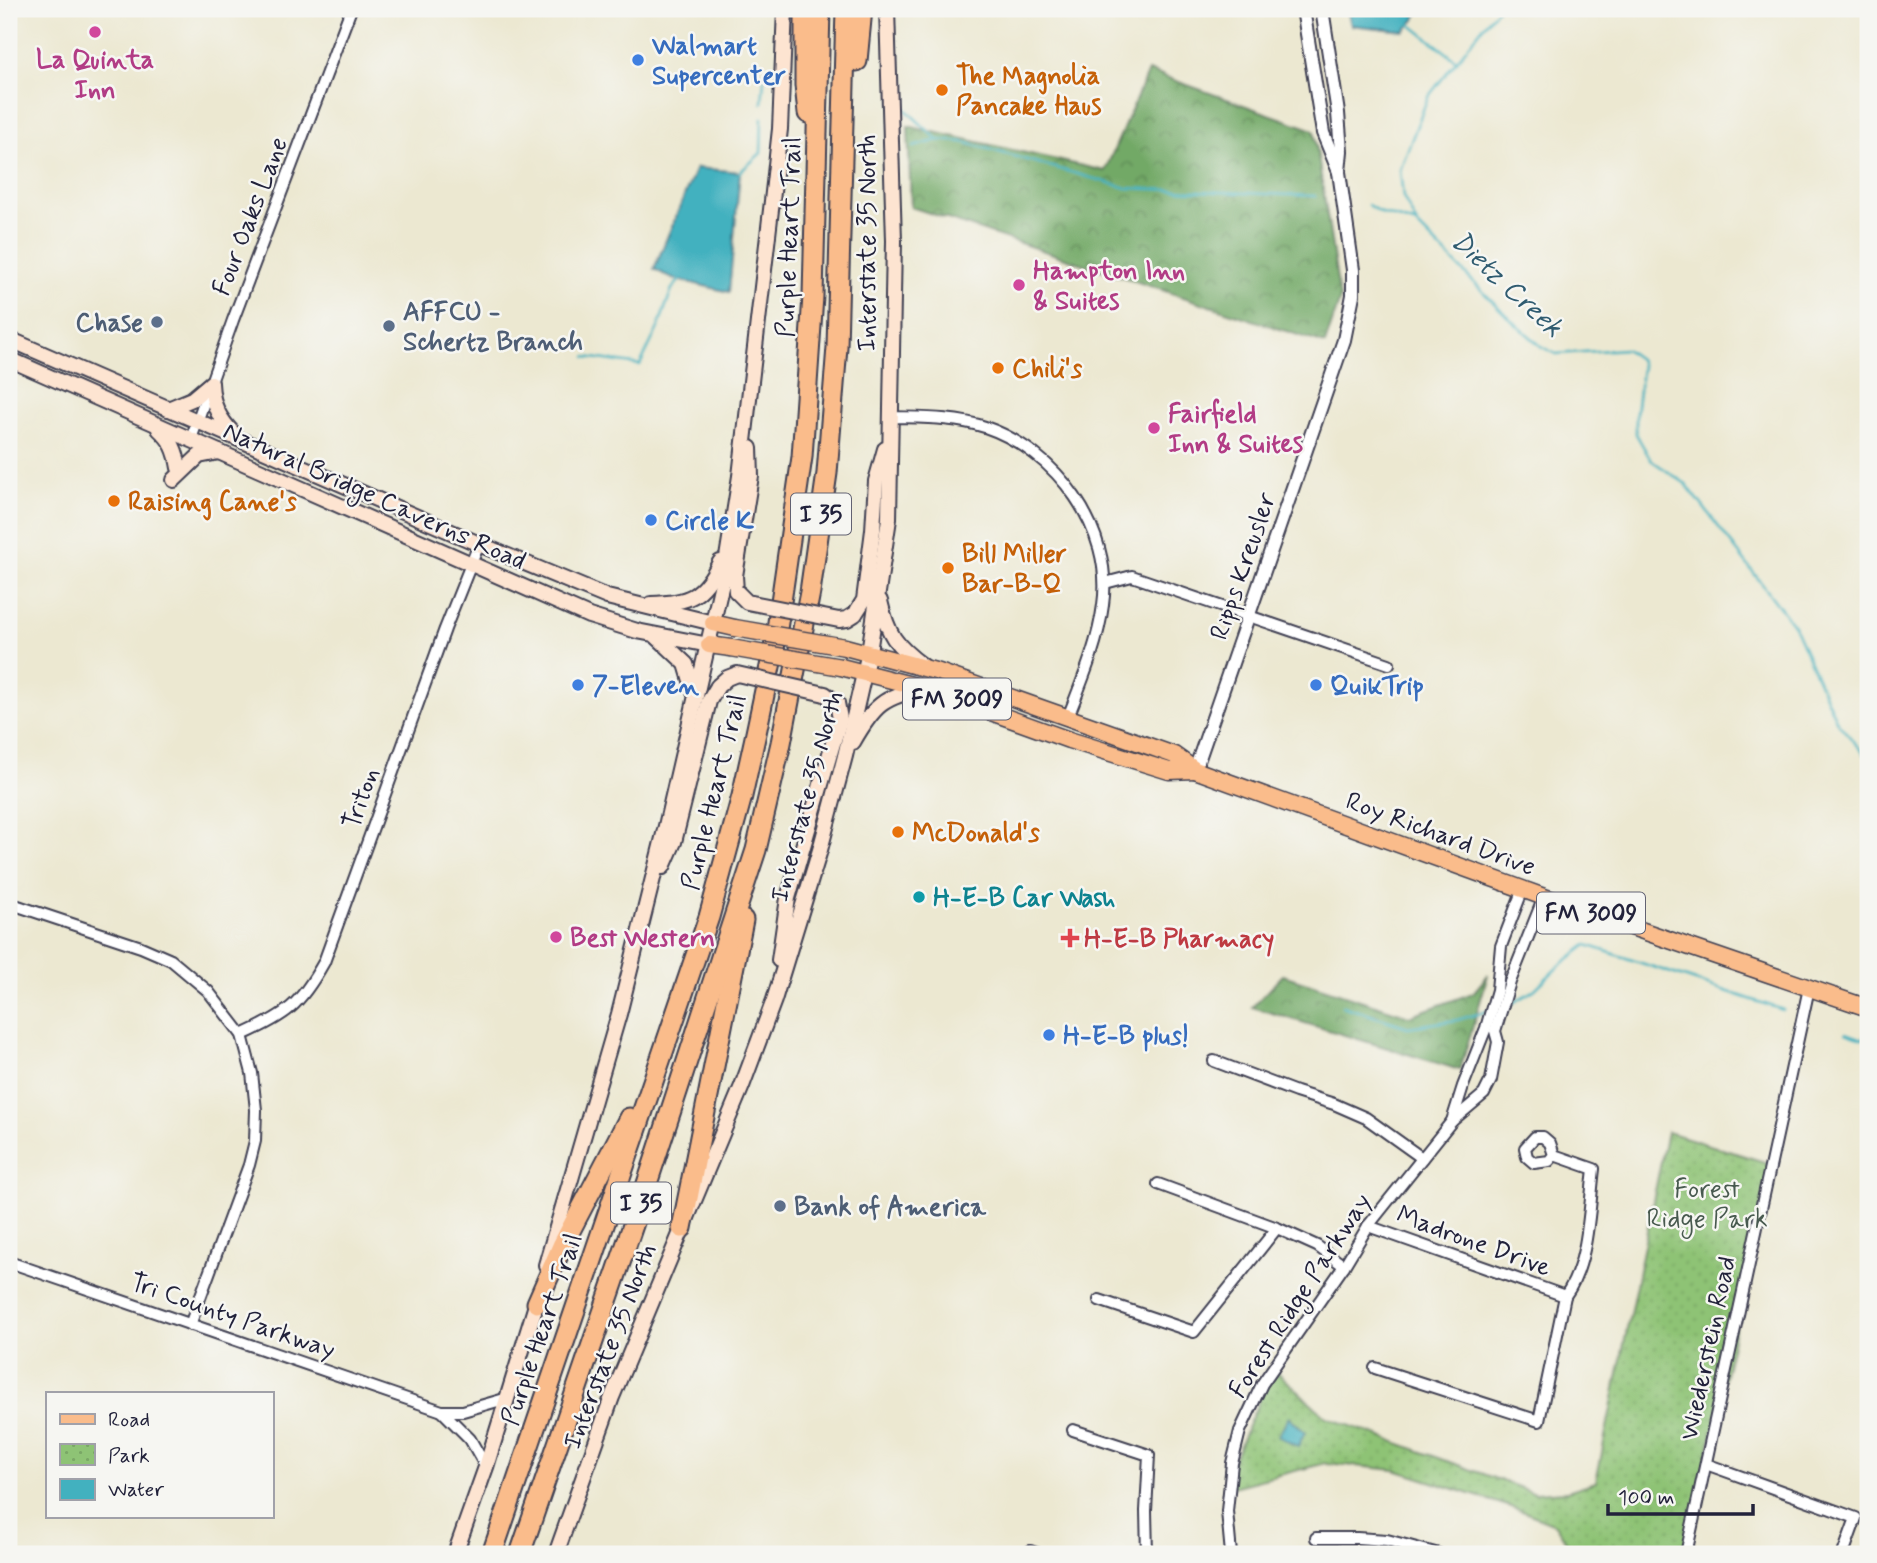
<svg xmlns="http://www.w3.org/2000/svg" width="1877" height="1563" viewBox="0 0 1877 1563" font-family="Mynerve,sans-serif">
<defs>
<pattern id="forest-crowns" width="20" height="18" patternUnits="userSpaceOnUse" patternTransform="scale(1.75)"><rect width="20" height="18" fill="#72a966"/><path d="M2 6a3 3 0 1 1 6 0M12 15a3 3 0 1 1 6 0" fill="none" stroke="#5d8955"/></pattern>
<pattern id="park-dots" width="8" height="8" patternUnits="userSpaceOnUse" patternTransform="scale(1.75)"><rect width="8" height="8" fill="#8ec375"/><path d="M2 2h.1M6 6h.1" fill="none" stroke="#7aa766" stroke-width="1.8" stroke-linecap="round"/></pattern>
</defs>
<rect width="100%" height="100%" fill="#f6f6f2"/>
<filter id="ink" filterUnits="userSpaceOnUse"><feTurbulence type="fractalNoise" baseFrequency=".0143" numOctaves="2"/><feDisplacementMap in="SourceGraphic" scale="14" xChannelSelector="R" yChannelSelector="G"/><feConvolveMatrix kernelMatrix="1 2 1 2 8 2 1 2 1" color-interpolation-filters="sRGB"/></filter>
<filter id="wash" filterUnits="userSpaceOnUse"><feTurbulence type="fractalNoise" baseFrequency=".00686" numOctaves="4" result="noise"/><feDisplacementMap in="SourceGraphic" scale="28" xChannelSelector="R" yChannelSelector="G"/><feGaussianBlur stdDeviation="1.57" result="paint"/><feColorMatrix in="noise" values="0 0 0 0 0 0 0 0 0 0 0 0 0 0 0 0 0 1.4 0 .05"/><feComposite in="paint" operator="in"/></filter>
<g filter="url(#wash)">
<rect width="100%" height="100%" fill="#ece8d1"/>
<g fill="url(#forest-crowns)" stroke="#4a6650" stroke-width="2">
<path d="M1148,71L1314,130L1340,299L1325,344L911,207L908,126L1105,171Z"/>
<path d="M1283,975L1409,1016L1473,993L1488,975L1460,1070L1252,1007Z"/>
</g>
<path fill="url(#park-dots)" stroke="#587258" stroke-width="2" d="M1667,1132L1771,1164L1686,1554H1574L1555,1524L1517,1509L1395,1470L1326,1463L1229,1488L1232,1463L1273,1368L1326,1417L1535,1493L1567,1491L1596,1482Z"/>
<g fill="#42b1bf" stroke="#326a7d" stroke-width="2">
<path d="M1347,9H1419L1415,20L1404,31L1351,25Z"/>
<path d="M696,168L740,172L729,292L671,278L654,269Z"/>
<path d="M1289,1417L1305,1432L1298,1447L1278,1436Z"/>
</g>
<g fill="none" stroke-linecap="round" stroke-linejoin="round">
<g stroke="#42b1bf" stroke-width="2.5">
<path d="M1497,9L1428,97L1400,170L1403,197L1417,225L1510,319L1542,347L1556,354L1625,349L1639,359L1642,368L1636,413V434L1651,460L1686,484L1794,626L1837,722L1868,758"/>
<path d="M1410,24L1457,61"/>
<path d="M762,103L764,79"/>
<path d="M904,108L937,139"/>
<path d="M913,147L938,140L963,142L1127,188L1315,196"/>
<path d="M739,173L761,153L762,118"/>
<path d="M1368,205L1381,213L1417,224"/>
<path d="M586,357L640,365L658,328L672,289L681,279"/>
<path d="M1342,1006L1408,1027L1457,1020L1488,1011"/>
<path d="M1508,1006L1534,990L1558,967L1587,945L1783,1010"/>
<path d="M1846,1033L1863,1039L1865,1036"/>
</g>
</g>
</g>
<g filter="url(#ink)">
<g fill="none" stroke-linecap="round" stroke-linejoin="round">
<defs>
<g id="minor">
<path d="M890,417C921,418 955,417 985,427C1056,451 1114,529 1103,605C1098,644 1082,681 1068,717"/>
<path d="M191,439L233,320L351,9"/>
<path d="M1105,583L1132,576L1389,664"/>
<path d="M9,903L141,947L171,960L208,991L242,1035L252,1073L256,1110L255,1141L249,1165L190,1325"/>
<path d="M242,1035C287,1015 300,1005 324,962L445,629L479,544"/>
<path d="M1214,1061L1296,1092L1334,1104L1366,1118L1422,1158"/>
<path d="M1452,1121L1463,1086L1486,1028L1497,990L1501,946L1523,889"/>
<path d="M1158,1184L1277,1228L1317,1246L1344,1266"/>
<path d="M1368,1226L1565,1296"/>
<path d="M9,1262L442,1411H463L508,1398"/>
<path d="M1099,1300L1194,1332L1277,1228"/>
<path d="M1375,1368L1539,1421L1565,1296C1589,1264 1589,1209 1594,1169L1554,1155L1549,1161L1534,1163L1527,1157L1525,1148L1535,1137H1543L1550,1143L1554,1155"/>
<path d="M442,1411L470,1439L486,1467"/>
<path d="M1073,1430L1149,1455L1146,1511L1147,1554"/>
<path d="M1706,1464L1856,1518L1843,1554"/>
<path d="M1316,1538H1357L1387,1540L1439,1554"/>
<path d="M1029,1554L1030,1551L1039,1554"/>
<path d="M1231,1554L1227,1511L1232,1463L1240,1431L1262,1384L1344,1266L1368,1226L1452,1121L1484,1094L1491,1080L1498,1042L1495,1031L1510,982L1544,897"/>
<path d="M1686,1554L1809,988"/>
</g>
<g id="tertiary">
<path d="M1303,9L1323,133L1339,172"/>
<path d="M1195,770L1344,340L1353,295V270L1339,172L1341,151L1338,113L1322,9"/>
</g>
<g id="secondary">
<path d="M9,339L479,544L607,597L713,623"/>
<path d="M9,359L589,616L637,631L709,645"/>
<path d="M211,383C212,405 219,419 234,434"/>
<path d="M168,409L192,399L211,383"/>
<path d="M159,429C172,441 176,450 179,468"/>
<path d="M174,480L199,456L219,452"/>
<path d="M736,591L735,576L751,476L750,448"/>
<path d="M880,601C888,635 895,645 923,666"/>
<path d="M651,604C689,603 703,597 720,562"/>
<path d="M855,614L864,600L873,530L876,481L885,449"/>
<path d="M655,635L686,664L695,694"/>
<path d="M853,742C873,707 883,695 925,689"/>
<path d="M663,867L674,842L709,701L718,686"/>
<path d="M779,960L788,898L840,719L837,703"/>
<path d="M546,1265L619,1014L666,826L725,570L740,476L772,201L780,129L785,9"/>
<path d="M455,1554L486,1467L539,1295"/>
<path d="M556,1554L612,1397L742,1086L774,1000L820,850L845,756L869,652L889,519L894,241L887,9"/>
</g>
<g id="primary">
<path d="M713,623L735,628"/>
<path d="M709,645L731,648"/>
<path d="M845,647L939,672L1174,755L1195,770L1544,897L1868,1008"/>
<path d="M841,667L927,689L1069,740L1169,771L1195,770"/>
</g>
<g id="motorway">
<path d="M805,9V85L808,113"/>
<path d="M857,61L862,9"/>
<path d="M682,1228L743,920"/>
<path d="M537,1303L562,1246L629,1118"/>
<path d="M492,1554L709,917L742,796L756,733L775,643L802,457L813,296L820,9"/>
<path d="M520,1554L643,1196L756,850L781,743L810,592L827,473L837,347L846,9"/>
</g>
</defs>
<use href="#minor" stroke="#404052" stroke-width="14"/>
<use href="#tertiary" stroke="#404052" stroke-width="16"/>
<use href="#secondary" stroke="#404052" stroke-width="18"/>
<use href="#primary" stroke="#404052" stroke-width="19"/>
<use href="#motorway" stroke="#404052" stroke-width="23"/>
<use href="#minor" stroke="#fff" stroke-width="10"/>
<use href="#tertiary" stroke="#fff" stroke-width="12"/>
<use href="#secondary" stroke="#fde4d1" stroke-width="14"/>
<use href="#primary" stroke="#fabc8b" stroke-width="16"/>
<use href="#motorway" stroke="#fabc8b" stroke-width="19"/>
<defs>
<g id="secondary-bridge">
<path d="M736,591L747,602L839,620L847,619L855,614"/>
<path d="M718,686L727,678L737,674L825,694L837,703"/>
</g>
<g id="primary-bridge">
<path d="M735,628L845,647"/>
<path d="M731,648L841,667"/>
</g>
</defs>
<use href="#secondary-bridge" stroke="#404052" stroke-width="18" stroke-linecap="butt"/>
<use href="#primary-bridge" stroke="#404052" stroke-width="19" stroke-linecap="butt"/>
<use href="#secondary-bridge" stroke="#fde4d1" stroke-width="14"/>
<use href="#primary-bridge" stroke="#fabc8b" stroke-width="16"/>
</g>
</g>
<g fill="#d1479c" stroke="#f6f6f2" stroke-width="2.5">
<circle cx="95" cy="32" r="7"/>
<circle cx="1019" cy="285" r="7"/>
<circle cx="1154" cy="428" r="7"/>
<circle cx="556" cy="937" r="7"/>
</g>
<g fill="#3f7fe0" stroke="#f6f6f2" stroke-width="2.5">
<circle cx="638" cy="60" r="7"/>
<circle cx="651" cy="520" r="7"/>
<circle cx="578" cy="685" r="7"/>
<circle cx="1316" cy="685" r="7"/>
<circle cx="1049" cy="1035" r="7"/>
</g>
<g fill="#e8710a" stroke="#f6f6f2" stroke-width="2.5">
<circle cx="942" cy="90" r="7"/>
<circle cx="998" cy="368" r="7"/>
<circle cx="114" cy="501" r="7"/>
<circle cx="948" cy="568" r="7"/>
<circle cx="898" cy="832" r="7"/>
</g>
<g fill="#5c6f8a" stroke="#f6f6f2" stroke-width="2.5">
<circle cx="157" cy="322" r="7"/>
<circle cx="389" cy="326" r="7"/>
<circle cx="780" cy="1206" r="7"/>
</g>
<circle fill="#0f9aa8" stroke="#f6f6f2" stroke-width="2.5" cx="919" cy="897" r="7"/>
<path fill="#e0444e" stroke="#f6f6f2" stroke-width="2.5" d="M1066.5 927.5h7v7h7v7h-7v7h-7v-7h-7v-7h7z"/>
<g text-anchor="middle" stroke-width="5" stroke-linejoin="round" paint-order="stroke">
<g fill="#f6f6f2" stroke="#626272" stroke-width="2">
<rect x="791" y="493.5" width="60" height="41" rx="5"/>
<rect x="903" y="678.5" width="108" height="41" rx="5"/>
<rect x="1537" y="892.5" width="108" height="41" rx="5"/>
<rect x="611" y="1182.5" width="60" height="41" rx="5"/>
</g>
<g font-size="24" font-weight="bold" fill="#22223b">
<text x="821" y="522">I 35</text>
<text x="957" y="707">FM 3009</text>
<text x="1591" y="921">FM 3009</text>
<text x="641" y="1211">I 35</text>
</g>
<g font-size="26" font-weight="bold" fill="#366cbe" stroke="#f6f6f2" text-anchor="start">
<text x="652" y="54">Walmart<tspan x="652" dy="30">Supercenter</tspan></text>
<text x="665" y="529">Circle K</text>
<text x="592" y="694">7-Eleven</text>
<text x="1330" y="694">QuikTrip</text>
<text x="1063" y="1044">H-E-B plus!</text>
</g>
<g font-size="26" font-weight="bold" fill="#b23c85" stroke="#f6f6f2" text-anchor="start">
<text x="95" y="68" text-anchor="middle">La Quinta<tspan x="95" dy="30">Inn</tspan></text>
<text x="1033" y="279">Hampton Inn<tspan x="1033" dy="30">&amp; Suites</tspan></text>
<text x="1168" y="422">Fairfield<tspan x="1168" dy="30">Inn &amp; Suites</tspan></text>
<text x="570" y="946">Best Western</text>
</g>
<g font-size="26" font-weight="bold" fill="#c56008" stroke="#f6f6f2" text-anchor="start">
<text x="956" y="84">The Magnolia<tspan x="956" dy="30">Pancake Haus</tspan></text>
<text x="1012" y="377">Chili's</text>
<text x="128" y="510">Raising Cane's</text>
<text x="962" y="562">Bill Miller<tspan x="962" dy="30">Bar-B-Q</tspan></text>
<text x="912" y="841">McDonald's</text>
</g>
<g font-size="26" fill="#22223b" stroke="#f6f6f2">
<text transform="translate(249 216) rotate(-69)" y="9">Four Oaks Lane</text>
<text transform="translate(788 237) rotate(-88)" y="9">Purple Heart Trail</text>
<text transform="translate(866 243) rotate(-90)" y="9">Interstate 35 North</text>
<text transform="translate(375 495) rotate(24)" y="9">Natural Bridge Caverns Road</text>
<text transform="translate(1242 566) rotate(-71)" y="9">Ripps Kreusler</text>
<text transform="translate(713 792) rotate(-76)" y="9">Purple Heart Trail</text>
<text transform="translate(806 796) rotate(-75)" y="9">Interstate 35 North</text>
<text transform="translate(360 798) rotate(-70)" y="9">Triton</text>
<text transform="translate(1441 833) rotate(20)" y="9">Roy Richard Drive</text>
<text transform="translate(1474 1240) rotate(20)" y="9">Madrone Drive</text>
<text transform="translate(1299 1295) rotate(-57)" y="9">Forest Ridge Parkway</text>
<text transform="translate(233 1315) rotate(19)" y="9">Tri County Parkway</text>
<text transform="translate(541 1329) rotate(-71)" y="9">Purple Heart Trail</text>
<text transform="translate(609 1346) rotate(-69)" y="9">Interstate 35 North</text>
<text transform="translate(1707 1348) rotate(-78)" y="9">Wiederstein Road</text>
</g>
<g font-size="26" font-weight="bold" fill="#4e5e75" stroke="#f6f6f2" text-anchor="start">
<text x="403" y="320">AFFCU -<tspan x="403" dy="30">Schertz Branch</tspan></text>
<text x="143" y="331" text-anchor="end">Chase</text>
<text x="794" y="1215">Bank of America</text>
</g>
<g font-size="26" font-weight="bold" fill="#0d838f" stroke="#f6f6f2" text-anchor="start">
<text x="933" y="906">H-E-B Car Wash</text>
</g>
<g font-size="26" font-weight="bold" fill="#be3a42" stroke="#f6f6f2" text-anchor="start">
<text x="1084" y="947">H-E-B Pharmacy</text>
</g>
<g font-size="26" fill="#485a4f" stroke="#f6f6f2">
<text x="1707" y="1197">Forest<tspan x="1707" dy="30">Ridge Park</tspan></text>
</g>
<g font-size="28" font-style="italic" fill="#2f5b70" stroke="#f6f6f2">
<text transform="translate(1508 283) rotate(43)" y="10">Dietz Creek</text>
</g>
</g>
<rect width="1877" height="1563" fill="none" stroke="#f6f6f2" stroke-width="35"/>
<rect x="46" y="1392" width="228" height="126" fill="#f6f6f2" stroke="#a1a1a9" stroke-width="2"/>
<rect x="60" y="1414" width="35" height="10" fill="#fabc8b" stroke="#a1a1a9" stroke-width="2"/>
<text x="108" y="1426" font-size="21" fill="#22223b">Road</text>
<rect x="60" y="1444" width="35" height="21" fill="url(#park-dots)" stroke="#a1a1a9" stroke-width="2"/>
<text x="108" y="1462" font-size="21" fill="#22223b">Park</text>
<rect x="60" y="1479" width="35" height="21" fill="#42b1bf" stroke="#a1a1a9" stroke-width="2"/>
<text x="108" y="1496" font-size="21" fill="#22223b">Water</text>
<path d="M1608 1504v10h145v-10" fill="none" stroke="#22223b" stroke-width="3.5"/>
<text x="1618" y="1504" font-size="21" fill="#22223b" stroke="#f6f6f2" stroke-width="5" paint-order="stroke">100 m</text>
</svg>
